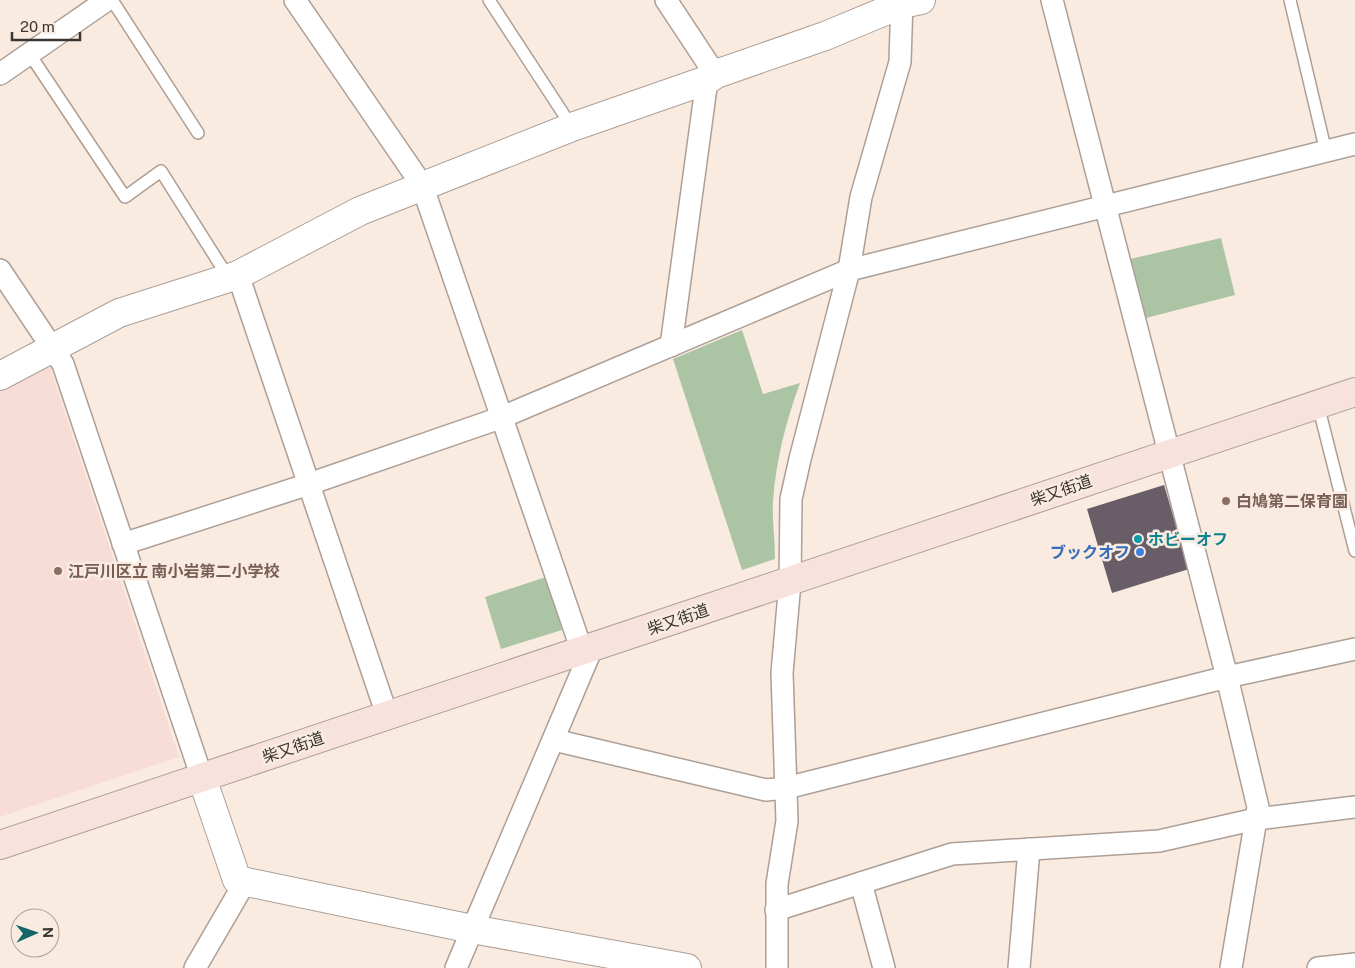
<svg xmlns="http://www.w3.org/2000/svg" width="1355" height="968" viewBox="0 0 1355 968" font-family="'Public Sans','Noto Sans JP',sans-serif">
<rect width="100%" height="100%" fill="#f9ebe0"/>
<path fill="#f7ddd6" d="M37,366L50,368L179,757L0,817V386Z"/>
<g fill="#abc5a4">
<path d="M1221,238L1235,295L1146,318L1130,259Z"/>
<path d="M742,330L763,394L800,383C786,421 776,460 773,501C772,520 775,540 775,559L742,570L673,359Z"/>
<path d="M546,577L562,630L501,649L485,597Z"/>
</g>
<path fill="#695e67" d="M1164,485L1189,569L1112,593L1087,509Z"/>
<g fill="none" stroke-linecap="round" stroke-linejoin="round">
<defs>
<g id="service">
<path d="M112,0L198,133"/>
<path d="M489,0L572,127"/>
<path d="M1290,0L1326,152"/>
<path d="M29,53L125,197L161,171L221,266L230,277"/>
<path d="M1318,405L1355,551"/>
</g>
<g id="minor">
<path d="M295,0L422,185L582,651"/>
<path d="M666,0L709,65L671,346"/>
<path d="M1052,0L1227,677L1258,807L1231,968"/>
<path d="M0,74L107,0"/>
<path d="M0,270L63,364L202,778"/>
<path d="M238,275L387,715"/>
<path d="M123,544L309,484L500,418L849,270L1355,144"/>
<path d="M554,740L766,790L786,788L1227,677L1355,649"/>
<path d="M861,883L884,968"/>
<path d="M776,910L952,854L1159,841L1256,819L1355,807"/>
<path d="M195,968L245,882"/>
<path d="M456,968L592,648"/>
<path d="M777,968V884L787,821L782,673L790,582L791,499L800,459L849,270L861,197L900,62L902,0"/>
<path d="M1019,968L1029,849"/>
<path d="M1318,968L1355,964"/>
</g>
<g id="tertiary">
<path d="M0,376L119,313L238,275L360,211L572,127L707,80L716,74L825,36L902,4L921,0"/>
<path d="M202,778L237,880L472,929L687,968"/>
</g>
<path id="secondary" d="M0,845L1355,392"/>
</defs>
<use href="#service" stroke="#ad9f96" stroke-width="14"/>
<use href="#minor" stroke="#ad9f96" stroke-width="24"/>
<use href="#tertiary" stroke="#ad9f96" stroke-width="30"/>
<use href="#secondary" stroke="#ad9f96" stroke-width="30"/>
<use href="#service" stroke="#fff" stroke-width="11"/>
<use href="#minor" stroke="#fff" stroke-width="21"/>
<use href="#tertiary" stroke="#fff" stroke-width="28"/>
<use href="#secondary" stroke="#f8e2dd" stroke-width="28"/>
</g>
<g fill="#8d6e63" stroke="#f9ebe0" stroke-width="2">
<circle cx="1226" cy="501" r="5"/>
<circle cx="58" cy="571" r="5"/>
</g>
<circle fill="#0f9aa8" stroke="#f9ebe0" stroke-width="2" cx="1138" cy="539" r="5"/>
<circle fill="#3f7fe0" stroke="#f9ebe0" stroke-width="2" cx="1140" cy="552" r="5"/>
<g text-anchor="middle" stroke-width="5" stroke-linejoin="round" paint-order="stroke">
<g font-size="16" fill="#3b3632" stroke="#f9ebe0">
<text transform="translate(1061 490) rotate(-19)" y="6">柴又街道</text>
<text transform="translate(678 619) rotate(-19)" y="6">柴又街道</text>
<text transform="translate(293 747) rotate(-19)" y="6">柴又街道</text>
</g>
<g font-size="16" font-weight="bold" fill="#785e54" stroke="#f9ebe0" text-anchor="start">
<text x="1236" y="507">白鳩第二保育園</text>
<text x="68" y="577">江戸川区立 南小岩第二小学校</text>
</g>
<g font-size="16" font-weight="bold" fill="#0d838f" stroke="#f9ebe0" text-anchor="start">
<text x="1148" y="545">ホビーオフ</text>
</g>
<g font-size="16" font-weight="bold" fill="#366cbe" stroke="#f9ebe0" text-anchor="end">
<text x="1130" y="558">ブックオフ</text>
</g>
</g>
<g transform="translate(35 933) rotate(88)"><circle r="24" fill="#f9ebe0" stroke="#ada39a"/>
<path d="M0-4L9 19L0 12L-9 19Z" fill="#166568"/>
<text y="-8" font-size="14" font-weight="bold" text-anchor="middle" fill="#3b3632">N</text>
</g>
<path d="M12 32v8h68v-8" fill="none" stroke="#3b3632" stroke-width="2.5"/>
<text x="20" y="32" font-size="15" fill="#3b3632" stroke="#f9ebe0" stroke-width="4" paint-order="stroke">20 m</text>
</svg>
